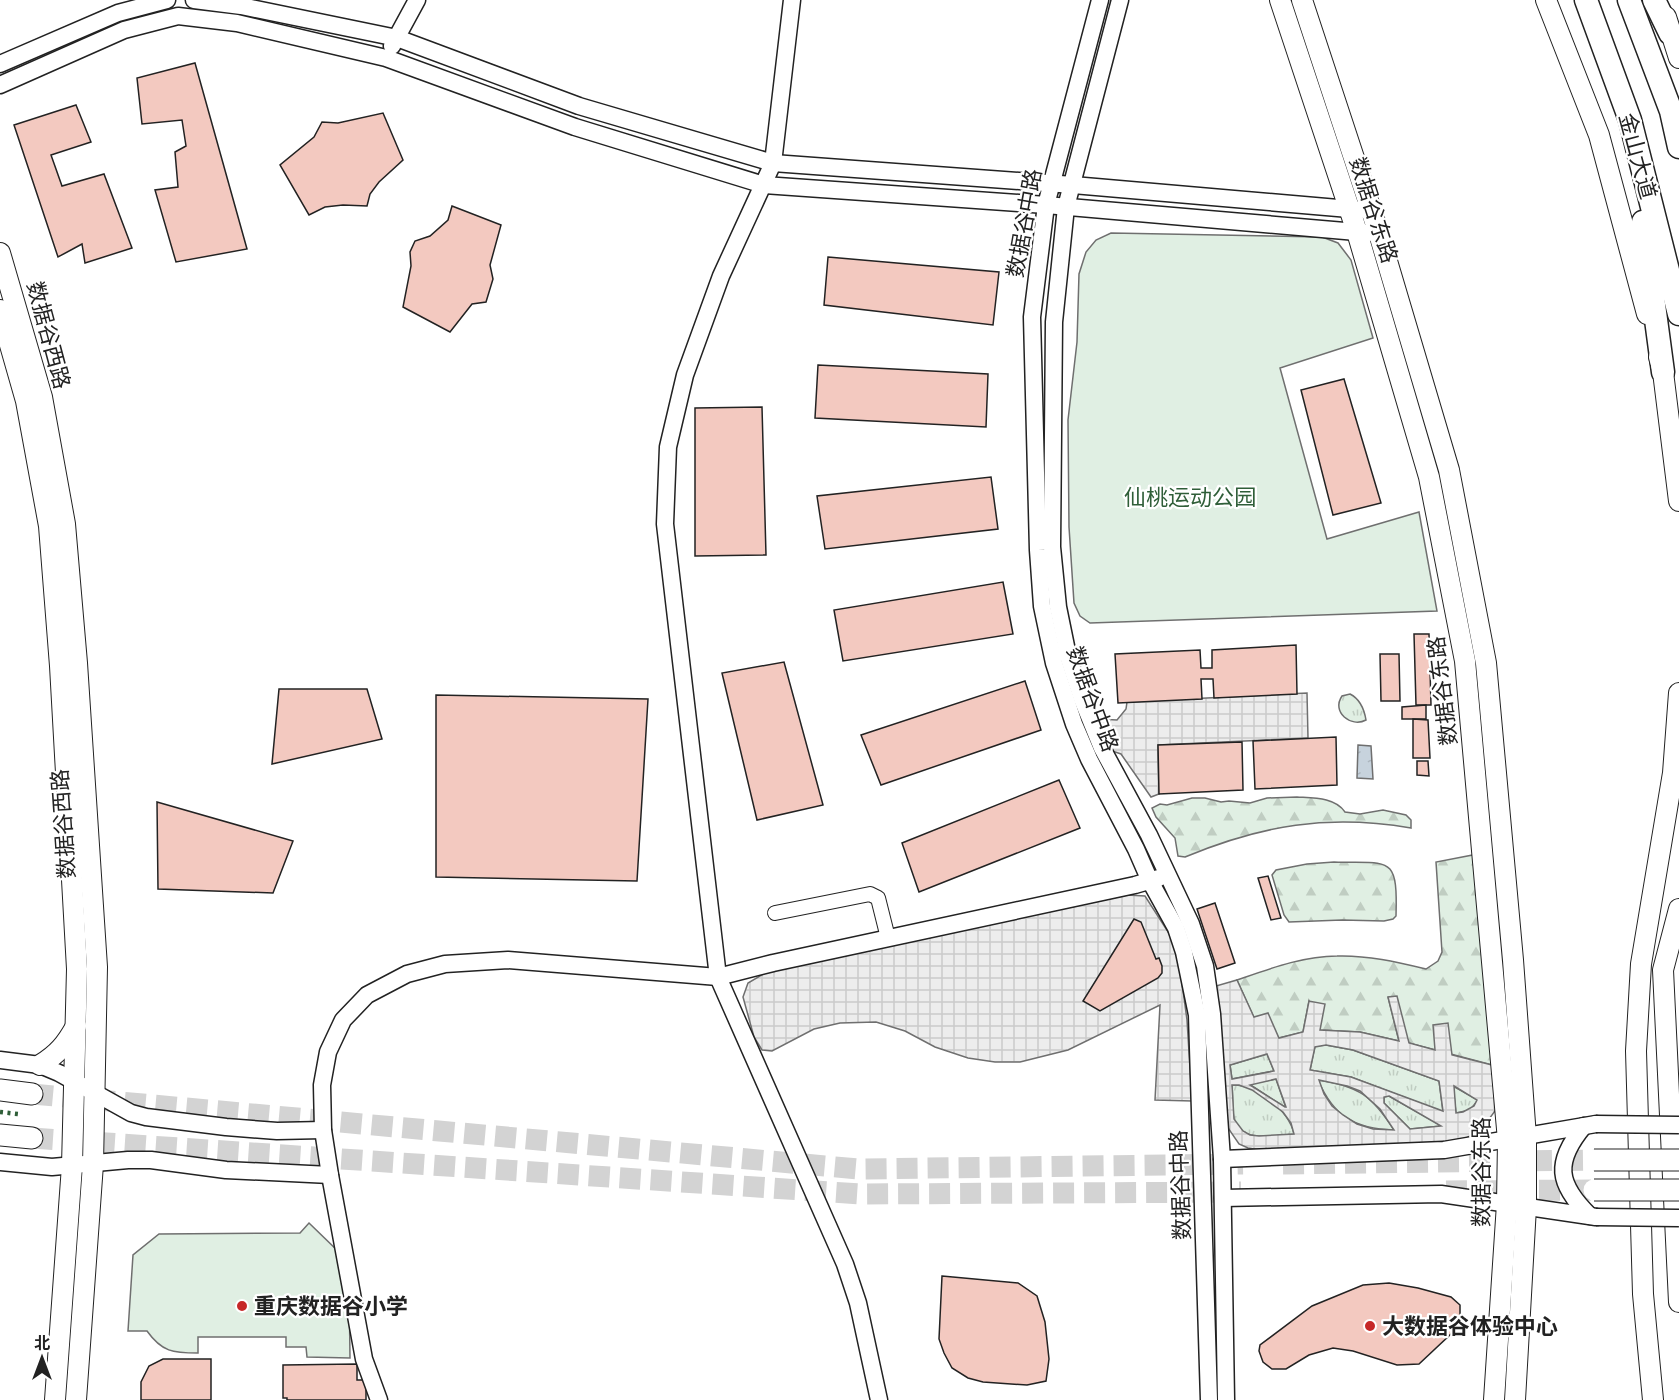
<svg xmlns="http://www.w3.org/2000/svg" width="1679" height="1400" viewBox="0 0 1679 1400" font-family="'Space Grotesk','Noto Sans SC',sans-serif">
<defs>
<pattern id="grass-tufts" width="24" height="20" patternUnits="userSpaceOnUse" patternTransform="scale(1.5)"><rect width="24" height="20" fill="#e0efe3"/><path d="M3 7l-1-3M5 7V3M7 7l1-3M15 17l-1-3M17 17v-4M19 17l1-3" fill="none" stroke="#c0cdc2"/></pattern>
<pattern id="forest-firs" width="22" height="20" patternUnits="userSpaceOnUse" patternTransform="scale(1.5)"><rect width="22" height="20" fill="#e0efe3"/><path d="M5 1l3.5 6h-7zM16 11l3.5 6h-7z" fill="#c0cdc2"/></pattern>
<pattern id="plaza-grid" width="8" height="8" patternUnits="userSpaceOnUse" patternTransform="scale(1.5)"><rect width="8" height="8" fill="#ededed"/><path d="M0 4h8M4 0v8" fill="none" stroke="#cbcbcb"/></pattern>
<pattern id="water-ripples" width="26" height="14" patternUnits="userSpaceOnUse" patternTransform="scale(1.5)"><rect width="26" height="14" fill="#c7d3dd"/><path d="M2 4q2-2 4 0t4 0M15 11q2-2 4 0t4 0" fill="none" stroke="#abb5bd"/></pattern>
</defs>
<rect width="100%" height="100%" fill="#fff"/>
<g fill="url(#grass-tufts)" stroke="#6f6f6f" stroke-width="1.5">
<path d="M1350,694C1360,699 1364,708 1366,720C1351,728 1331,712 1342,696Z"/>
<path d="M1326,1045L1353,1050L1439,1081L1443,1112L1351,1077L1310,1070L1315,1046Z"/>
<path d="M1267,1054L1274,1071L1232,1079L1230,1065Z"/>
<path d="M1276,1079L1286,1108L1249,1084Z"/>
<path d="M1318,1080C1359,1086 1372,1096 1394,1130C1355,1129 1334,1117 1318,1080Z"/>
<path d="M1232,1085C1257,1084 1289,1111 1294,1134C1275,1135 1241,1144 1234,1119C1232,1109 1233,1096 1232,1085Z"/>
<path d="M1453,1086L1478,1100L1470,1110L1456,1113Z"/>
<path d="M1389,1096L1442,1126L1410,1129L1384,1103V1097Z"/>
</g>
<g fill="url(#forest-firs)" stroke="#6f6f6f" stroke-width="1.5">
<path d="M1297,797C1313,798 1335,797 1345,812L1360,814L1383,810L1406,815L1411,820V828C1328,814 1262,825 1185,857L1178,856L1175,838L1156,817L1152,808L1160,804L1167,805L1192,798H1205L1221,802L1229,801L1250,803L1267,798Z"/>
<path d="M1478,854L1496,1066L1409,1043L1388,997L1399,1041L1360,1032L1320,1030L1309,1001L1303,1032L1279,1038L1254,1018L1237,980C1269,969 1303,956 1337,956C1367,955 1397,962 1426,969L1438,961L1442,952L1436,862Z"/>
<path d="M1334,862C1389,864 1398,853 1396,916L1393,919L1384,921L1342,920L1289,922L1284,915L1272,875L1276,870L1307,864Z"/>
</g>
<g fill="#e0efe3" stroke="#6f6f6f" stroke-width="1.5">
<path d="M1111,233L1322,237L1338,243L1351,260L1373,338L1280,368L1327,539L1419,512L1437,611L1090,623L1080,616L1074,603L1069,527L1068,420L1077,342L1079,274L1086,252L1096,240Z"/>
<path d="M309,1223L343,1256L349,1281L350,1358L307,1357L306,1347H286V1337H198V1353C173,1353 162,1352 147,1331H128L133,1255L159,1234L300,1233Z"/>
</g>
<g fill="url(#plaza-grid)" stroke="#6f6f6f" stroke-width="1.5" fill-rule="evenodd">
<path d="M1307,693L1308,738L1158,745L1159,794L1151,797L1121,754L1112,751L1099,719L1117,720L1126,709L1127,702Z"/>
<path d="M1127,895L1145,896L1172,938L1180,968L1187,1020L1192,1101L1155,1100L1160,1005L1068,1050L1020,1062H995L968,1058L935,1047L905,1031L876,1022L840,1023L814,1029L772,1051L762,1050L754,1037L743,997L748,983L765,973L800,964Z"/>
<path d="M1237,980L1254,1017L1268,1013L1279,1038L1303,1032L1309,1001L1325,1004L1320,1030L1360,1032L1399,1041L1388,997L1397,996L1409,1043L1435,1050L1433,1025L1448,1023L1452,1055L1496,1066L1498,1101L1495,1111L1481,1130L1459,1142L1260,1150L1248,1148L1239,1144L1226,1125L1216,986ZM1326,1045L1353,1050L1439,1081L1443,1111L1351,1077L1310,1070L1315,1047ZM1267,1054L1274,1071L1232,1079L1230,1065ZM1276,1079L1286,1107H1285L1250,1085ZM1319,1080L1347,1086L1360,1091L1380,1109L1394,1130L1373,1129L1357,1124L1343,1115L1332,1106L1324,1094ZM1232,1085H1239L1252,1090L1283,1112L1291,1123L1294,1134L1259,1136L1250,1135L1243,1131L1234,1119ZM1454,1086L1477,1100L1474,1106L1463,1112L1456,1113ZM1389,1096L1441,1126L1410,1129L1384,1103V1097Z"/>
</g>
<path fill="url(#water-ripples)" stroke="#6f6f6f" stroke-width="1.5" d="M1358,745L1371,746L1373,779L1357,778Z"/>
<g fill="#f3c9c0" stroke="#222" stroke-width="1.5">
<path d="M195,63L247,249L176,262L155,190L178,187L175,152L186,146L182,120L142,124L137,78Z"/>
<path d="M76,105L91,142L51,155L62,186L104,174L132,248L85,263L82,244L58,257L14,125Z"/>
<path d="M383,113L403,160L379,182L370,194L367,206L343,205L325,207L309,215L280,165L314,137L322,122L338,123Z"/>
<path d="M452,206L501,225L490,265L493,279L486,302L472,304L450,332L403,307L411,266L410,252L415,241L430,236L448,220Z"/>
<path d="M828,257L999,272L993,325L824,305Z"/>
<path d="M818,365L988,374L986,427L815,418Z"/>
<path d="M1344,379L1381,503L1333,515L1301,390Z"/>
<path d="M762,407L766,555L695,556V408Z"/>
<path d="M991,477L998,529L825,549L817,496Z"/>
<path d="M1003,582L1013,634L843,661L834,610Z"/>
<path d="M1414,634H1429L1431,705H1416Z"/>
<path d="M1296,645L1297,694L1214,698L1213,679H1201L1202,699L1118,703L1115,654L1200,650L1201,668H1212V650Z"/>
<path d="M1380,654H1399L1400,701H1381Z"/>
<path d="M784,662L823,805L757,820L722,673Z"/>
<path d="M1025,681L1041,730L881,785L861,735Z"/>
<path d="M279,689H367L382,739L272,764Z"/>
<path d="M436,695L648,699L637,881L436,877Z"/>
<path d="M1426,705V719H1402V707Z"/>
<path d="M1413,719L1428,720L1430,758H1413Z"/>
<path d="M1336,737L1337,785L1255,789L1253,741Z"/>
<path d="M1242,742L1243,790L1159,794L1158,745Z"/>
<path d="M1417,761H1428L1429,776L1417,775Z"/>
<path d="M1059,780L1080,828L919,892L902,843Z"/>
<path d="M157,802L293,841L273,893L158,889Z"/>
<path d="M1268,876L1281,918L1271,920L1258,878Z"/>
<path d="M1215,903L1235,963L1217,969L1197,909Z"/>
<path d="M1134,919L1141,922L1156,959L1159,958L1162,966V973L1158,978L1100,1011L1083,1001Z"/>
<path d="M942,1276L1018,1283L1037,1296L1045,1322L1049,1359L1046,1381L1027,1385L983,1382L968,1378L952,1368L944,1353L939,1339Z"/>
<path d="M1389,1283L1418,1288L1451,1297L1460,1305V1319L1452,1333L1419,1364L1397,1365L1353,1351L1333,1348L1309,1355L1286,1369H1272L1263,1362L1259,1351L1260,1345L1312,1306L1363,1285Z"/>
<path d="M163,1359H211V1400H141V1382L149,1366Z"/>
<path d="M357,1364V1380H366V1400H287V1398H283V1365Z"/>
</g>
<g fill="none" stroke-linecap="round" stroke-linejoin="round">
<g stroke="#d3d3d3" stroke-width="21" stroke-dasharray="21 10" stroke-linecap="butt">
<path d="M32,1094L858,1169L1243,1164"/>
<path d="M32,1138L860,1194L1241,1192"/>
<path d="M1283,1164L1594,1160"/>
<path d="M1446,1191L1594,1190"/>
</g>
<defs>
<path id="minor" d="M775,913L870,894L878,898L888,938"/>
<g id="tertiary">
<path d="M194,0L241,6L397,38L579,106L773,163L1073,185L1361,210"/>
<path d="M792,0L773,163L721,276L685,375L668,447L665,524L718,977L845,1264L858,1303L879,1400"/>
<path d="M1100,0L1046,205L1032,317L1038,550L1042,606L1054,663L1074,724L1089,759L1136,849L1150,881L1176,928L1184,952L1197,1015L1209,1400"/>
<path d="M1120,0L1066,207L1054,322L1052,547L1058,607L1068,656L1082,699L1102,748L1149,835L1191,924L1205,966L1212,1014L1222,1159L1226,1400"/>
<path d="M392,46L417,0"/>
<path d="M0,64L118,13L167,0"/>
<path d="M0,85L124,30L178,16L237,23L386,58L575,127L764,185L1046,205L1368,233"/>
<path d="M0,1060L40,1065L59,1073L131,1113L146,1117L226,1127L277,1131L323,1130"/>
<path d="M1584,1126C1554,1162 1557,1184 1590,1216"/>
<path d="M1222,1159L1444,1150L1596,1124"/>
<path d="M0,1162L52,1167L128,1160H151L226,1170L330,1175"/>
<path d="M1223,1198L1441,1194L1596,1217"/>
<path d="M379,1400L364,1359L330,1175L323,1130L322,1085L328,1052L343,1020L367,995L407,974L445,964L508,960L718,977L773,963L1135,885L1159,878"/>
</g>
<g id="secondary">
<path d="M1280,0L1357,232L1429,477L1465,661L1508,1140L1507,1204L1494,1400"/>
<path d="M1302,0L1379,234L1449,470L1486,663L1513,960L1526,1137V1207L1515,1400"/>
<path d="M1546,0L1599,135L1647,314"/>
<path d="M1666,17L1679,58"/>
<path d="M0,253L42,397L65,524L77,663L97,967L93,1164L76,1400"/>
<path d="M0,310L26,401L49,526L60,666L77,969L72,1166L55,1400"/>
<path d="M1659,357L1663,372L1679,501"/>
<path d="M1679,909L1663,970L1679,1302"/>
<path d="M40,1065C58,1054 66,1044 76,1026"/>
<path d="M1653,1400L1643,1294L1636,1051L1641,964L1673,773L1679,693"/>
</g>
<g id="primary">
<path d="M0,1090L32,1094"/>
<path d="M0,1135L32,1138"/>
</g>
<g id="trunk">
<path d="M1586,0L1630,120L1679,314"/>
<path d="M1629,0L1671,111L1679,147"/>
<path d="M1654,0L1670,33"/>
<path d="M1643,222L1663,372"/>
</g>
</defs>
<use href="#minor" stroke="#222" stroke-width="16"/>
<use href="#tertiary" stroke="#222" stroke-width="19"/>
<use href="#secondary" stroke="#222" stroke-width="22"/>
<use href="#primary" stroke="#222" stroke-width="23"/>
<use href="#trunk" stroke="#222" stroke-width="25"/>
<use href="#minor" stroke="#fff" stroke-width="14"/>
<use href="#tertiary" stroke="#fff" stroke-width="16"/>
<use href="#secondary" stroke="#fff" stroke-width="20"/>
<use href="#primary" stroke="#fff" stroke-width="21"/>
<use href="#trunk" stroke="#fff" stroke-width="22"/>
<defs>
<g id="tertiary-bridge">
<path d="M1596,1124L1679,1125"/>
<path d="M1596,1217L1679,1218"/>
</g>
<g id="primary-bridge">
<path d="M1594,1160H1679"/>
<path d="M1594,1190H1679"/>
</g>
</defs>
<use href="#tertiary-bridge" stroke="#222" stroke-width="19" stroke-linecap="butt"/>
<use href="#primary-bridge" stroke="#222" stroke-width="23" stroke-linecap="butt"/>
<use href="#tertiary-bridge" stroke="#fff" stroke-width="16"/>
<use href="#primary-bridge" stroke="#fff" stroke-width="21"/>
<path stroke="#2f5e38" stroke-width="4.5" stroke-dasharray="3 4.5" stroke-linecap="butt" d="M0,1112L18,1114"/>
</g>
<g fill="#c62828" stroke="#fff" stroke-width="2">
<circle cx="242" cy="1306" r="6"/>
<circle cx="1370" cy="1326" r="6"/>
</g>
<g text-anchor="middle" stroke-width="4.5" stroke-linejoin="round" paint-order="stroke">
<g font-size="22" fill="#222" stroke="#fff">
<text transform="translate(1638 156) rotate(75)" y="8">金山大道</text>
<text transform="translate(1374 210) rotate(72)" y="8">数据谷东路</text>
<text transform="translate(1024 223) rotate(-80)" y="8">数据谷中路</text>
<text transform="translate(49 335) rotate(75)" y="8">数据谷西路</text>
<text transform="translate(1442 691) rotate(-97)" y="8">数据谷东路</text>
<text transform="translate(1093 699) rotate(70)" y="8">数据谷中路</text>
<text transform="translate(63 824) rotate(-94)" y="8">数据谷西路</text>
<text transform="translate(1481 1172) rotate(-90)" y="8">数据谷东路</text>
<text transform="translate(1180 1185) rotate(-92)" y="8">数据谷中路</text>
</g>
<g font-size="22" fill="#2f5e38" stroke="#fff">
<text x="1190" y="505">仙桃运动公园</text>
</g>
<g font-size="22" font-weight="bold" fill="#222" stroke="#fff" text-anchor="start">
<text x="254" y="1314">重庆数据谷小学</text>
<text x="1382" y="1334">大数据谷体验中心</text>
</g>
</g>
<g transform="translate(42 1358)" stroke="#ffffff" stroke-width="4.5" paint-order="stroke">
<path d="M0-4.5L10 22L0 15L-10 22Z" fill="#222222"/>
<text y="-9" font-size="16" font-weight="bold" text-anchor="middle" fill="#222222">北</text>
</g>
</svg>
